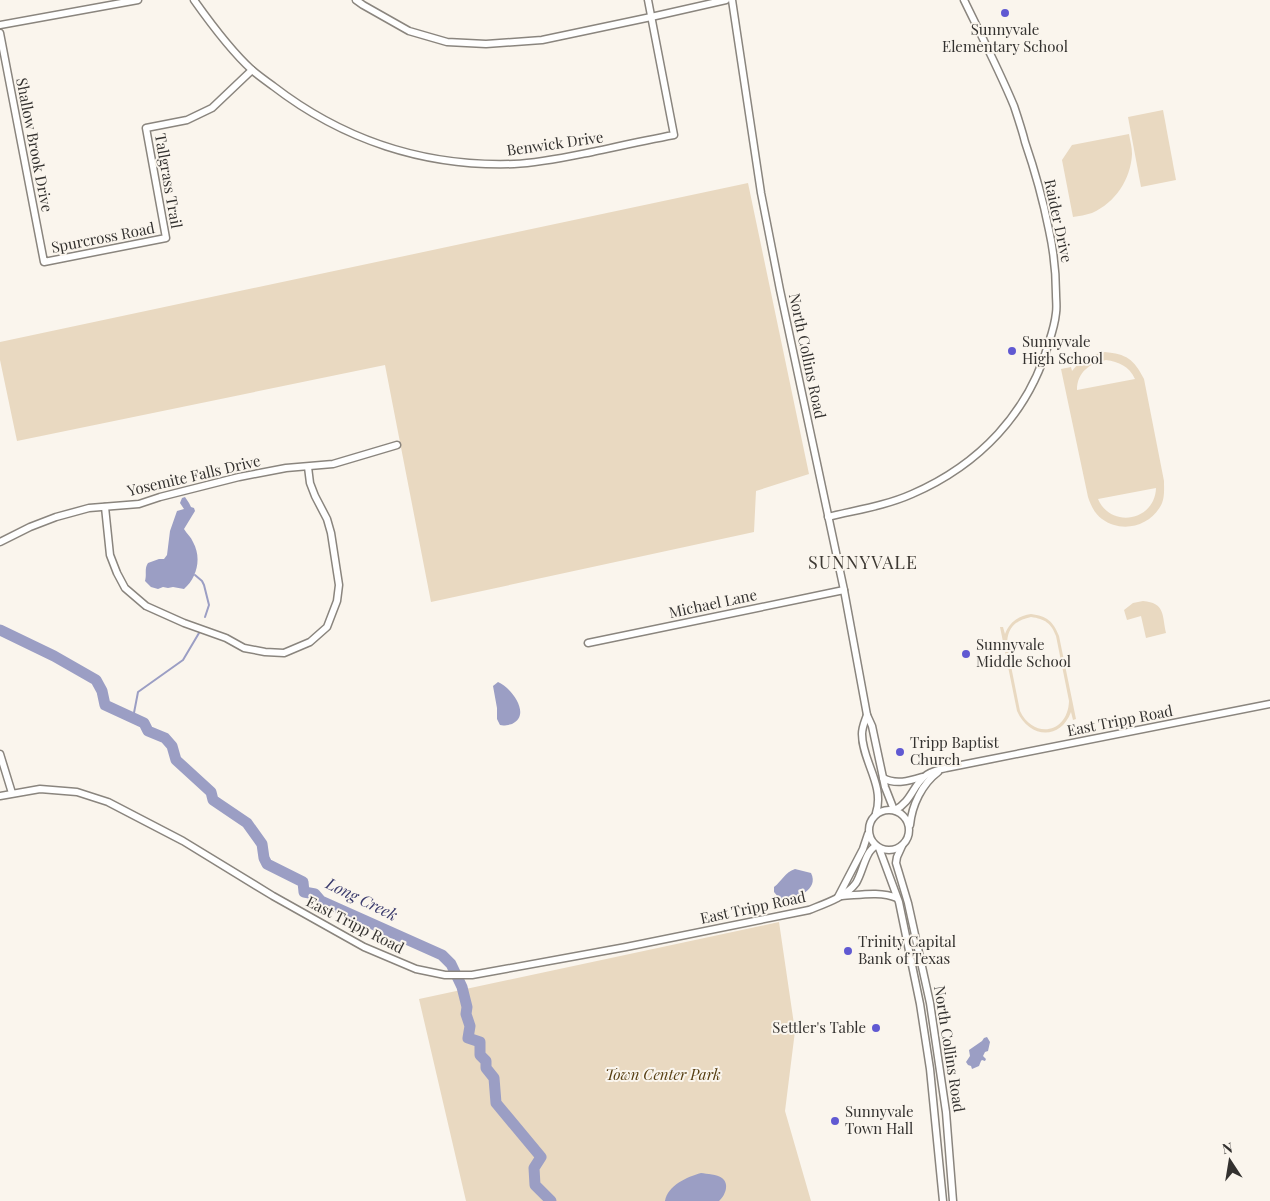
<svg xmlns="http://www.w3.org/2000/svg" width="1270" height="1201" viewBox="0 0 1270 1201" font-family="'Playfair Display',serif">
<rect width="100%" height="100%" fill="#faf5ed"/>
<g fill="#e9d9c1" fill-rule="evenodd">
<path d="M1163,110L1176,180L1141,187L1128,117Z"/>
<path d="M1129,134C1130,140 1132,147 1132,154C1131,179 1115,203 1092,213C1086,215 1079,216 1073,217L1062,160L1072,145Z"/>
<path d="M748,183L809,474L756,491L754,532L431,602L385,365L17,441L0,360V342Z"/>
<path d="M1105,352C1126,354 1134,359 1144,379L1164,481C1164,490 1165,499 1160,507C1148,527 1121,533 1102,519C1095,514 1091,506 1088,497L1061,369L1071,367L1072,371C1082,359 1089,355 1105,352ZM1106,360C1119,362 1129,366 1135,379L1077,390C1077,372 1090,363 1106,360ZM1156,488C1155,521 1111,529 1098,499Z"/>
<path d="M1143,601C1165,603 1162,614 1166,633L1146,638L1141,616L1127,620L1124,610L1133,603Z"/>
<path d="M1031,614C1047,616 1053,621 1059,636L1076,719L1073,720L1071,712C1060,741 1029,738 1017,711L1000,627H1003L1005,634C1010,621 1019,616 1031,614ZM1031,617C1045,619 1051,623 1056,636L1069,701C1068,733 1034,740 1020,711L1007,646C1007,628 1014,621 1031,617Z"/>
<path d="M779,922L795,1031L785,1111L811,1201H466L419,999Z"/>
</g>
<g fill="#9b9ec4">
<path d="M185,497L189,503L191,507L194,508L195,511L184,529C187,534 191,537 193,542C202,558 197,578 184,589L173,587L168,588L163,587L158,589L151,587L145,581C147,574 144,569 148,563L159,559H164L167,555L170,531L177,511L184,509L180,503L182,498Z"/>
<path d="M498,682C511,687 532,715 512,724C507,725 504,726 500,725L497,719V708L493,686Z"/>
<path d="M795,869L811,873C820,891 793,900 780,899L774,892V887C782,881 785,872 795,869Z"/>
<path d="M987,1037L990,1042L988,1051L985,1052L983,1056L986,1059L985,1061L982,1060L981,1061L979,1066L972,1069L971,1066L968,1065L966,1062L970,1056L969,1050L982,1041L984,1038Z"/>
<path d="M701,1173C707,1174 717,1174 722,1178C730,1184 725,1196 719,1201H665C668,1185 687,1177 701,1173Z"/>
</g>
<g fill="none" stroke-linecap="round" stroke-linejoin="round">
<g stroke="#9b9ec4" stroke-width="2">
<path d="M195,575L202,581L204,585L209,605L205,617"/>
<path d="M133,718L138,692L183,660L199,633"/>
</g>
<path stroke="#9b9ec4" stroke-width="11" d="M0,630L54,656L96,680L102,691L105,705L144,723L148,731L165,738L172,746L176,760L211,792L213,800L247,823L262,844L264,858L267,864L303,882L304,892L315,894L321,901L442,955L451,964L462,987L467,1007L466,1014L470,1026L468,1038L480,1042V1055L486,1061V1068L494,1078L496,1103L541,1157L534,1168L535,1185L551,1201"/>
<defs>
<g id="minor">
<path d="M194,0C211,24 230,50 252,70C259,76 266,81 273,86C343,140 425,167 514,164C540,163 567,157 592,152C620,146 647,140 674,135L648,0"/>
<path d="M356,0L363,5L409,31L447,42L486,44L542,40L651,17L726,0"/>
<path d="M732,0L761,193L780,290L844,590L867,715L872,726L885,787L894,810"/>
<path d="M0,25L138,0"/>
<path d="M0,33L44,262L166,238L146,128L187,120L212,108L252,70"/>
<path d="M105,507L110,555L117,573L125,588L146,606L184,623L226,638L244,648L265,652L284,653L310,642L327,627L337,601L339,585L331,533L327,519L315,496L310,483L308,467"/>
<path d="M828,517C856,510 885,506 912,494C979,465 1029,413 1049,342C1052,333 1055,323 1056,313C1057,307 1056,300 1056,294C1056,271 1054,253 1049,230C1043,200 1035,171 1025,142C1022,130 1018,118 1014,106C999,70 981,35 964,0"/>
<path d="M0,542L30,527L56,517L89,508L139,504L160,497L239,477L286,468L333,464L397,445"/>
<path d="M588,643L844,590"/>
<path d="M867,715C865,721 862,727 862,734C862,761 885,785 876,813"/>
<path d="M0,754L12,793"/>
<path d="M883,778C896,785 909,781 922,777"/>
<path d="M0,796L40,789L77,792L108,802L183,841L273,896L364,947L416,969L445,975H472L626,947L809,910C824,904 846,897 856,883C863,872 865,851 876,846"/>
<circle cx="889" cy="830" r="20"/>
<path d="M895,810C911,802 913,786 924,777C930,771 939,770 946,768L1270,704"/>
<path d="M910,825C912,805 922,784 938,772"/>
<path d="M902,846L897,857L896,863L908,903L930,1003L946,1112L953,1201"/>
<path d="M879,848L899,902L920,1004L930,1069L943,1201"/>
<path d="M842,896C860,895 880,891 897,898"/>
<path d="M838,897L863,849L868,834"/>
</g>
</defs>
<use href="#minor" stroke="#8a857e" stroke-width="9"/>
<use href="#minor" stroke="#fff" stroke-width="6"/>
</g>
<g fill="#6059d2" stroke="#faf5ed" stroke-width="2">
<circle cx="1005" cy="13" r="5"/>
<circle cx="1012" cy="351" r="5"/>
<circle cx="966" cy="654" r="5"/>
<circle cx="900" cy="752" r="5"/>
<circle cx="848" cy="951" r="5"/>
<circle cx="876" cy="1028" r="5"/>
<circle cx="835" cy="1121" r="5"/>
</g>
<g text-anchor="middle" stroke-width="4" stroke-linejoin="round" paint-order="stroke">
<g font-size="15" fill="#33312f" stroke="#faf5ed" text-anchor="start">
<text x="1005" y="35" text-anchor="middle">Sunnyvale<tspan x="1005" dy="17">Elementary School</tspan></text>
<text x="1022" y="347">Sunnyvale<tspan x="1022" dy="17">High School</tspan></text>
<text x="976" y="650">Sunnyvale<tspan x="976" dy="17">Middle School</tspan></text>
<text x="910" y="748">Tripp Baptist<tspan x="910" dy="17">Church</tspan></text>
<text x="858" y="947">Trinity Capital<tspan x="858" dy="17">Bank of Texas</tspan></text>
<text x="866" y="1033" text-anchor="end">Settler's Table</text>
<text x="845" y="1117">Sunnyvale<tspan x="845" dy="17">Town Hall</tspan></text>
</g>
<g font-size="15" fill="#33312f" stroke="#faf5ed">
<text transform="translate(555 144) rotate(-8)" y="5">Benwick Drive</text>
<text transform="translate(34 145) rotate(79)" y="5">Shallow Brook Drive</text>
<text transform="translate(168 181) rotate(80)" y="5">Tallgrass Trail</text>
<text transform="translate(1058 221) rotate(78)" y="5">Raider Drive</text>
<text transform="translate(103 238) rotate(-11)" y="5">Spurcross Road</text>
<text transform="translate(807 356) rotate(78)" y="5">North Collins Road</text>
<text transform="translate(194 476) rotate(-13)" y="5">Yosemite Falls Drive</text>
<text transform="translate(713 604) rotate(-12)" y="5">Michael Lane</text>
<text transform="translate(1120 721) rotate(-11)" y="5">East Tripp Road</text>
<text transform="translate(753 908) rotate(-12)" y="5">East Tripp Road</text>
<text transform="translate(355 925) rotate(27)" y="5">East Tripp Road</text>
<text transform="translate(949 1049) rotate(81)" y="5">North Collins Road</text>
</g>
<g font-size="15" font-style="italic" fill="#553d11" stroke="#faf5ed">
<text x="663" y="1080">Town Center Park</text>
</g>
<g font-size="16" font-style="italic" fill="#3a3b6d" stroke="#faf5ed">
<text transform="translate(362 899) rotate(26)" y="6">Long Creek</text>
</g>
<g font-size="18" letter-spacing="1" fill="#3d3933" stroke="#faf5ed">
<text x="863" y="569">SUNNYVALE</text>
</g>
</g>
<g transform="translate(1230 1161) rotate(348)" stroke="#faf5ed" stroke-width="4" paint-order="stroke">
<path d="M0-4L9 19L0 12L-9 19Z" fill="#33312f"/>
<text y="-8" font-size="14" font-weight="bold" text-anchor="middle" fill="#33312f">N</text>
</g>
</svg>
